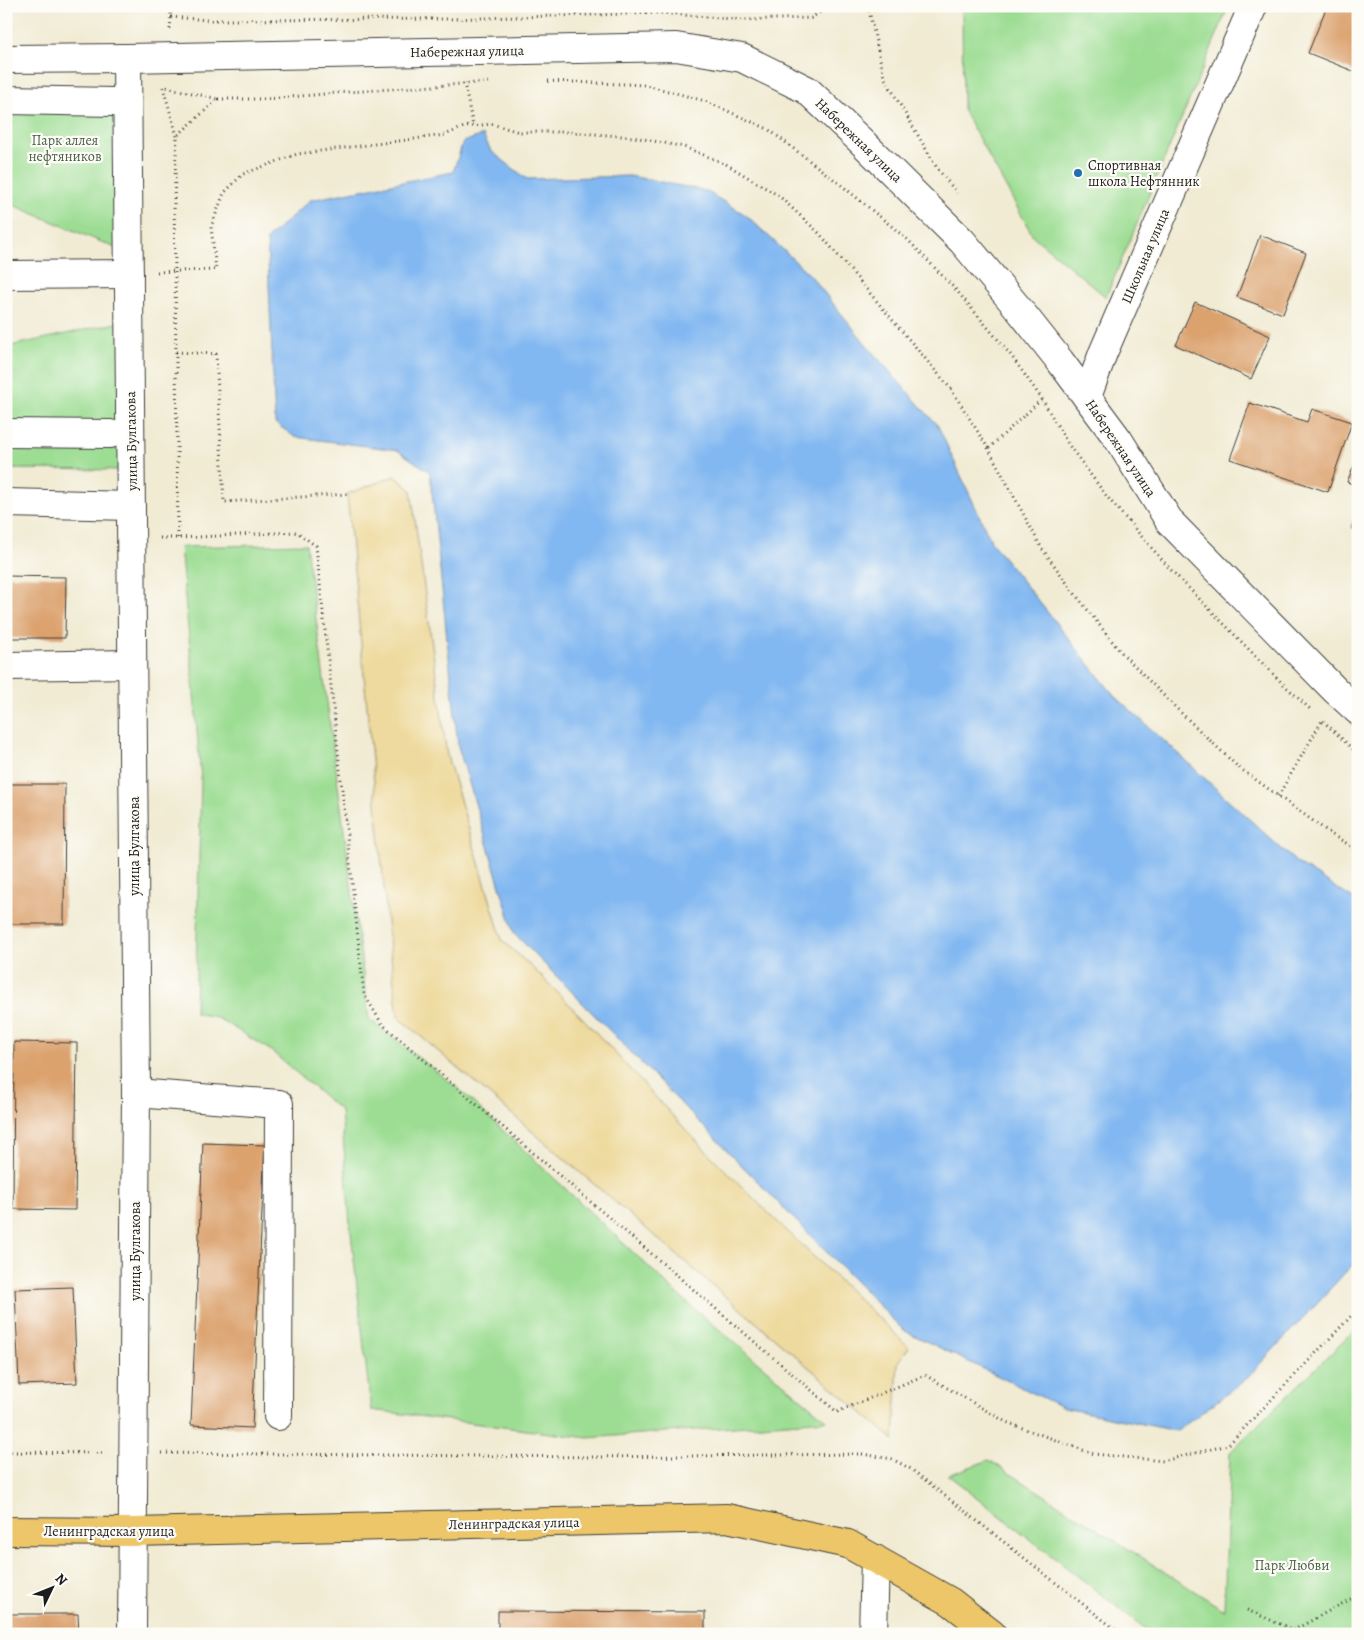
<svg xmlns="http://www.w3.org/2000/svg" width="1364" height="1640" viewBox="0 0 1364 1640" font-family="Alegreya,serif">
<rect width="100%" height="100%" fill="#fdfcf7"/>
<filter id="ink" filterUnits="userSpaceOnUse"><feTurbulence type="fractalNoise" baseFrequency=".02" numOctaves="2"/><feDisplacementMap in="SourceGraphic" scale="10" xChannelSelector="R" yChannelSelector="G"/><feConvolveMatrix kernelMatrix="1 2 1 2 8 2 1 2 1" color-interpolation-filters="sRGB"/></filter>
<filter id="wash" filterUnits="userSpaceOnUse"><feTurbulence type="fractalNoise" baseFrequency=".0096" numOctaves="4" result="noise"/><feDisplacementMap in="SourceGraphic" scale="20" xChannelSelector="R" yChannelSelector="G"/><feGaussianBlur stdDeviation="1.12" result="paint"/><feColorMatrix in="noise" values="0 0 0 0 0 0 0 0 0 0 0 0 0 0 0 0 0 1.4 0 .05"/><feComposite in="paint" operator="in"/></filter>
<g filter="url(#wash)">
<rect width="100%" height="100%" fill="#f1ebd3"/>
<g fill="#9cdd93" stroke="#5c7c58">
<path d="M962,6H1229L1106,297L1033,236L963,110Z"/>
<path d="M123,88L125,252L6,202V89Z"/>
<path d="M125,321L127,470L6,469V347Z"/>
<path d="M306,544L369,1019L460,1090L684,1300L827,1420L588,1438L371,1410L350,1224L341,1111L270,1050L216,1017L195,1013L201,780L192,669L180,547Z"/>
<path d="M1358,1327V1634H1152L948,1475L989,1460L1224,1610L1230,1452Z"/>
</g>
<path fill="#eeda9e" stroke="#857b5d" d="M395,476L411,490L447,756L502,940C580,1008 645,1090 718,1163C780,1226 845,1286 909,1347L898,1362L894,1440L398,1017L388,931L347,494Z"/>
<path fill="#82b8f1" stroke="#4f6a86" d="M483,135L491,151L527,179L630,176L706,191L746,215L810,275L874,354L938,426L992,543L1113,694L1297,863L1358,902V1259L1245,1380L1177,1431L1064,1408L903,1330L514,933L458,746L430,472L397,450L295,437L275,423L267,239L310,200L453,172L463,142Z"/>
<g id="blocks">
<g fill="#dba26e">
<path d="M1327,6H1358V73L1308,53Z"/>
<path d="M1260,235L1306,253L1283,314L1237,297Z"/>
<path d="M1195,302L1270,336L1251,379L1176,345Z"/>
<path d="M1250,403L1307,422L1312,409L1352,422L1328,492L1230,459Z"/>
<path d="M1358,456V486L1347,482Z"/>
<path d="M1358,511V531L1351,528Z"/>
<path d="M6,576L66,577L65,638H6Z"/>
<path d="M9,784H65L64,924H8Z"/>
<path d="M14,1042L77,1043L75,1210L13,1209Z"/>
<path d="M203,1143L265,1145L252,1428L191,1425Z"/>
<path d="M73,1287L77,1383L19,1385L15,1289Z"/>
<path d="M498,1611L705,1612V1634H498Z"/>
<path d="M6,1614H78L79,1634H6Z"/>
</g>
</g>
</g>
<g filter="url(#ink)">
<use href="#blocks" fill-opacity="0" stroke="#3c3b37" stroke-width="1"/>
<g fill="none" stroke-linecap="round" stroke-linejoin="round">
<defs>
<g id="minor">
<path d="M127,58L136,1093L132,1634"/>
<path d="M6,59L127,58L676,47L742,58L807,90L861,141L962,241L1018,308L1060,361L1118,439L1170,522L1336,691L1358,711"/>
<path d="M6,100L114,102"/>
<path d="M6,275L129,274"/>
<path d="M1087,397L1103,353L1253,6"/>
<path d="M6,433L110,434"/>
<path d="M6,503L131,506"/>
<path d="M6,666L132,664"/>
<path d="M136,1093L279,1104L278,1416"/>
<path d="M873,1634L875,1559"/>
</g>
<path id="major" d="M6,1531L133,1532L727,1518L848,1544L951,1602L992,1634"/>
</defs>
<use href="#minor" stroke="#3c3b37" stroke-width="30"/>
<use href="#major" stroke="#3c3b37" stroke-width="30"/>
<g stroke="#3c3b37" stroke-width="3" stroke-dasharray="1 4" stroke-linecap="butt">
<path d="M868,6L884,77L937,168L957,193"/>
<path d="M171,17L208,20L447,19L660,13L744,20L811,18L830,6"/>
<path d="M170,29L171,17L170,6"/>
<path d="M548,81L646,85L705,101L768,129L840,184L907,239L957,291L1010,354L1042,399L1068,444L1108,498L1171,570L1281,682L1311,710"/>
<path d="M464,83L473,126"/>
<path d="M163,87L177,136"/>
<path d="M218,99H266L348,92L491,82"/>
<path d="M157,272L175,271L174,200L177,136L218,99L166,87"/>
<path d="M176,352L216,354L224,502L347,494"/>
<path d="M989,448L1042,399"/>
<path d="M160,538H178L297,532L316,546L364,994L382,1024L837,1412L925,1375L1006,1422L1094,1454L1163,1461L1228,1445L1358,1309"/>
<path d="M178,538L175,271L216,270L211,227L224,193L243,174L297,154L445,135L464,127L492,124L519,132H568L634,137L684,147L726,164L779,196L819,233L951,389L988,448L1041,547L1072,590L1119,650L1176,708L1238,767L1334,836L1358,850"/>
<path d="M1323,721L1358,754"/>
<path d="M1278,796L1322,721"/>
<path d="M6,1452L106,1453"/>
<path d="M162,1453L593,1457L862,1454L892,1459L911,1469L1121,1634"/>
<path d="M1247,1610L1294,1630L1358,1595"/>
</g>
<use href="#minor" stroke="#fff" stroke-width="28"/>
<use href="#major" stroke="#ecc669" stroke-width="28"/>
</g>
</g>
<circle fill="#1f6fb2" stroke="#fdfcf7" stroke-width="2" cx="1078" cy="173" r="5"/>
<g text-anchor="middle" stroke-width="4.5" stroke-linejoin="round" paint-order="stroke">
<g font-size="14" fill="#1c1c1c" stroke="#fdfcf7">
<text transform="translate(467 51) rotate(-1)" y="5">Набережная улица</text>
<text transform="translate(859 140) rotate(44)" y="5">Набережная улица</text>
<text transform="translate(1145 256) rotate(-67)" y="5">Школьная улица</text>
<text transform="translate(131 441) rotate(-91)" y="5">улица Булгакова</text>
<text transform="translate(1121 448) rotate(56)" y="5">Набережная улица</text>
<text transform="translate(134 846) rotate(-90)" y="5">улица Булгакова</text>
<text transform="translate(135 1251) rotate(-90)" y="5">улица Булгакова</text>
<text transform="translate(514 1523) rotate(-1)" y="5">Ленинградская улица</text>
<text x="109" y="1536">Ленинградская улица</text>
</g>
<g font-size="14" fill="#496046" stroke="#fdfcf7">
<text x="65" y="145">Парк аллея<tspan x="65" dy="16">нефтяников</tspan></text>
<text x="1292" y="1570">Парк Любви</text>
</g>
<g font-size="14" fill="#1c1c1c" stroke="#fdfcf7" text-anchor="start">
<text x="1088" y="170">Спортивная<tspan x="1088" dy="16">школа Нефтянник</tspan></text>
</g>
</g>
<rect width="1364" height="1640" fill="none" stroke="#fdfcf7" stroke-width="25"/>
<g transform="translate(52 1588) rotate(47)" stroke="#fdfcf7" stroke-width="4" paint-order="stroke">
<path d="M0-4L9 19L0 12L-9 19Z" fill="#1c1c1c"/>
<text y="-8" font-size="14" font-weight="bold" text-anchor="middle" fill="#1c1c1c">N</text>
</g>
</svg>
